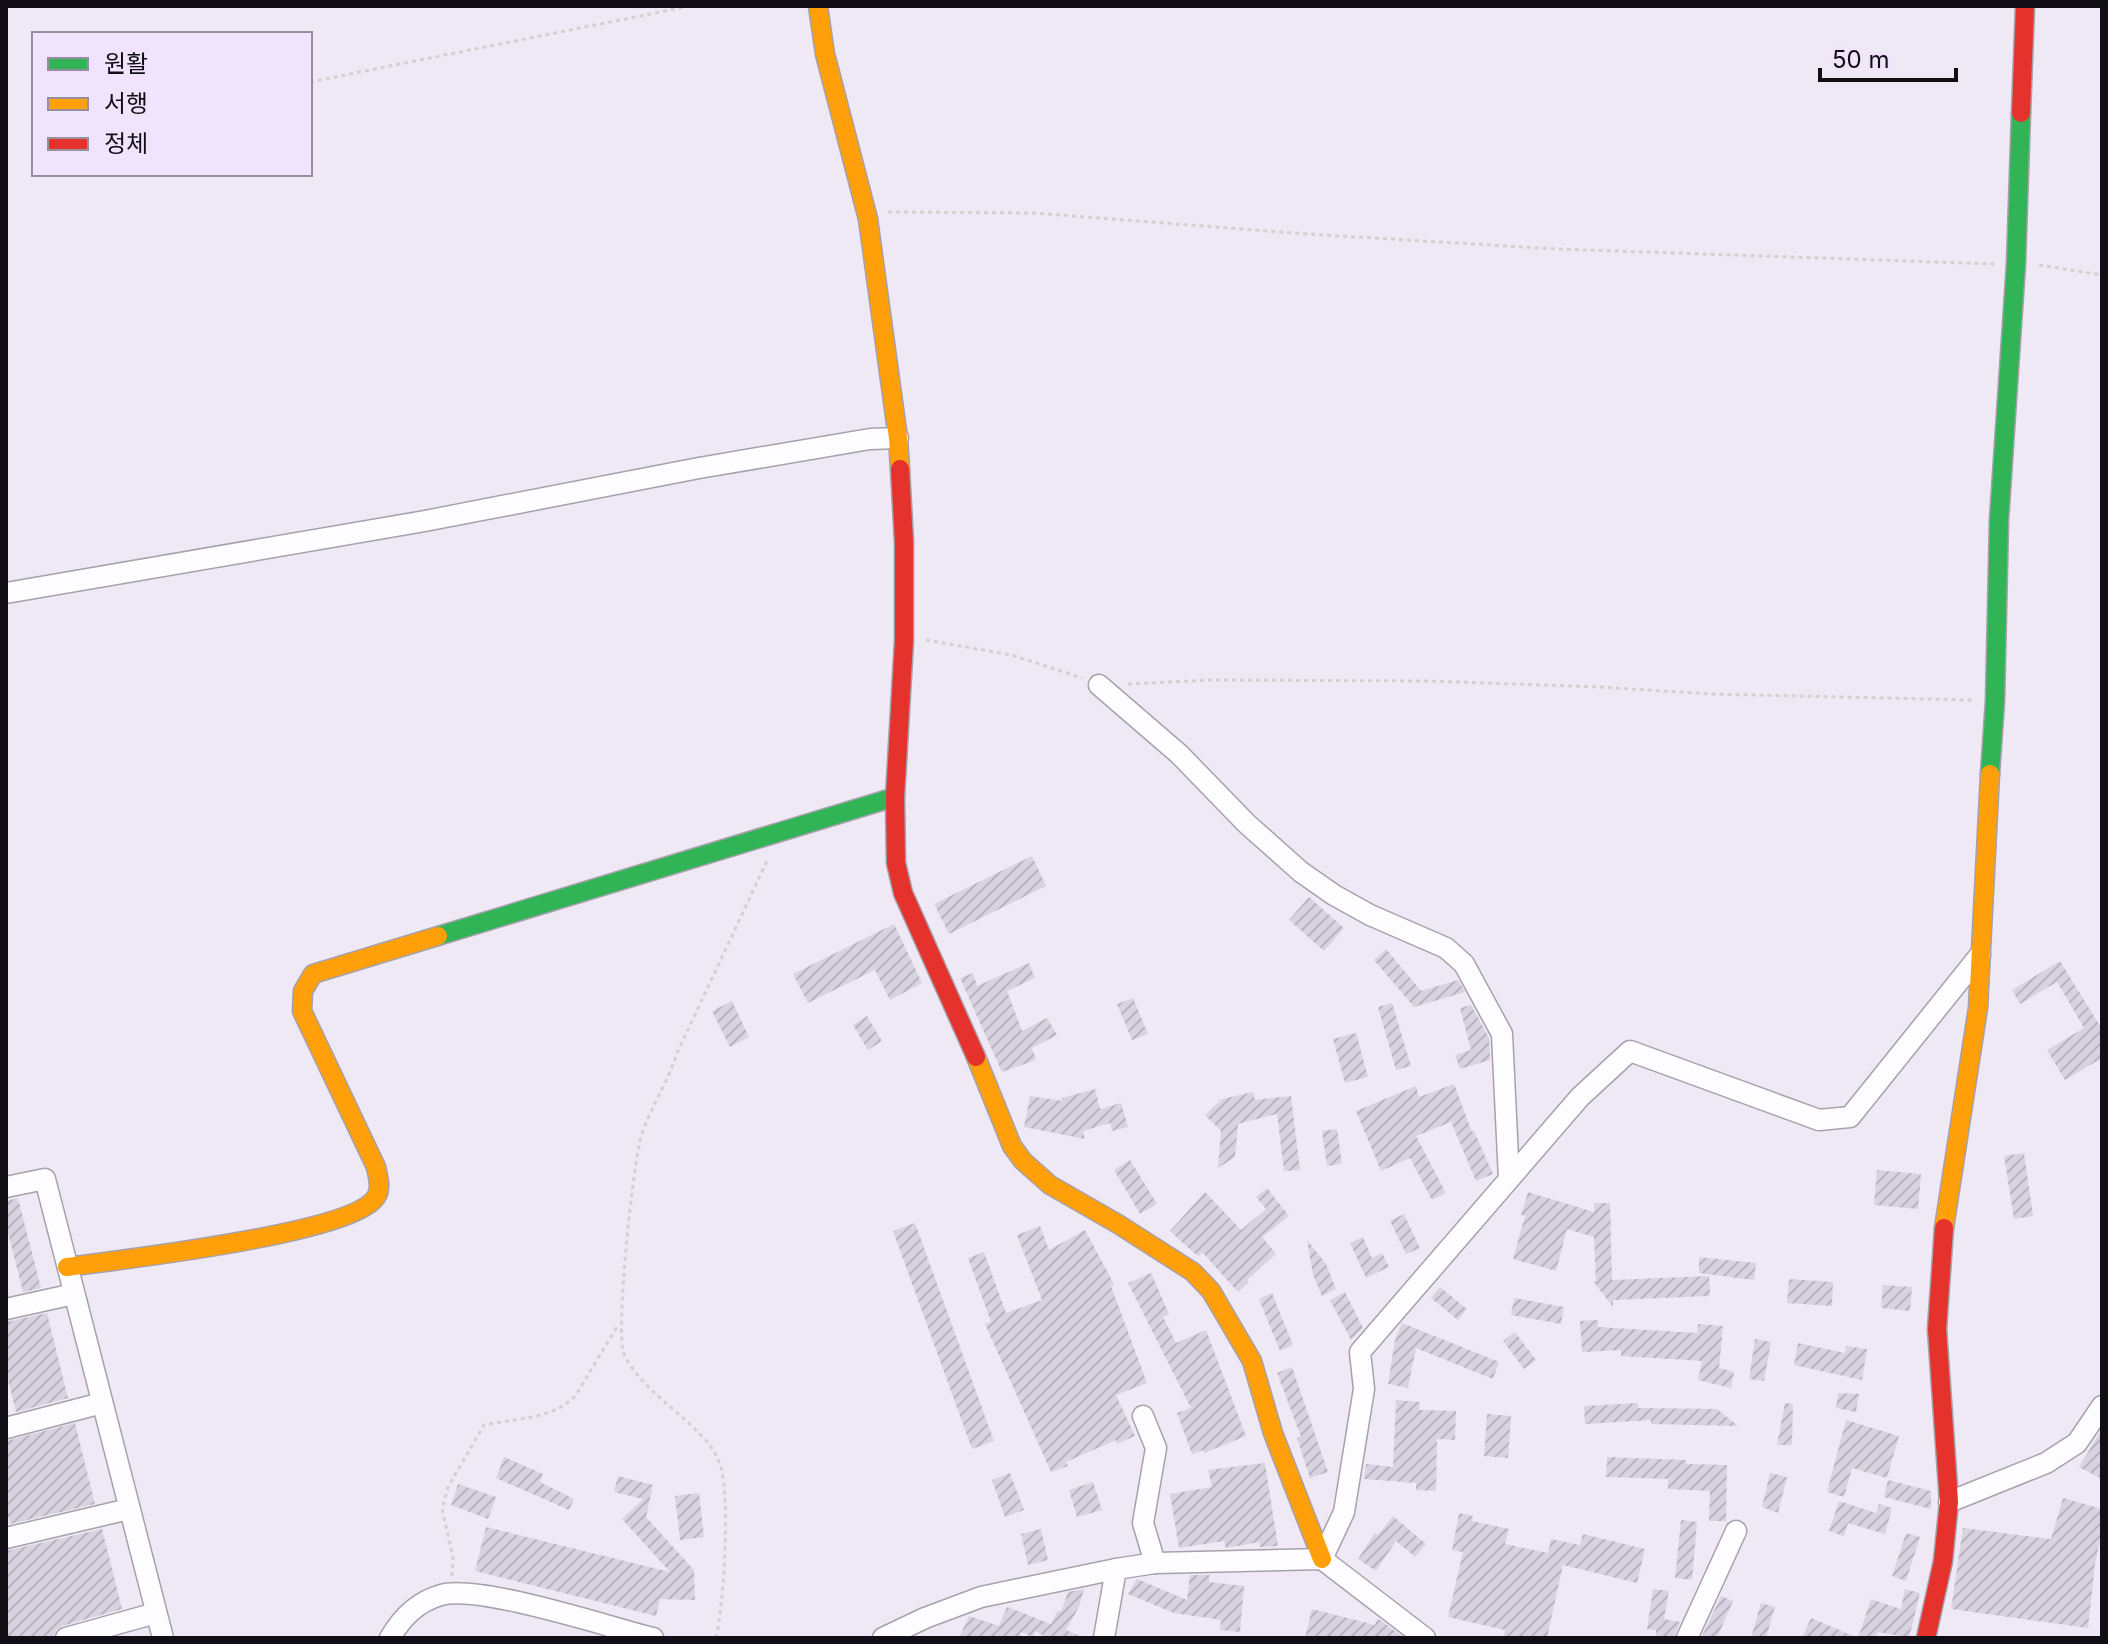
<svg xmlns="http://www.w3.org/2000/svg" width="2108" height="1644" viewBox="0 0 2108 1644" font-family="Inter,'Noto Sans KR',sans-serif">
<defs>
<pattern id="building-hatch" width="6" height="6" patternUnits="userSpaceOnUse" patternTransform="scale(2)"><rect width="6" height="6" fill="#d9d2e1"/><path d="M-1 1l2-2M0 6l6-6M5 7l2-2" fill="none" stroke="#b9b3c0"/></pattern>
</defs>
<rect width="100%" height="100%" fill="#efe9f6"/>
<g fill="url(#building-hatch)">
<path d="M1032,856L1046,886L949,934L934,904Z"/>
<path d="M1309,897L1344,928L1324,951L1289,920Z"/>
<path d="M894,924L922,983L890,1000L875,970L808,1003L793,974Z"/>
<path d="M1386,949L1421,991L1458,980L1465,992L1414,1007L1374,960Z"/>
<path d="M2060,961L2102,1029V1058L2065,1080L2047,1050L2084,1028L2057,982L2020,1004L2012,990Z"/>
<path d="M1029,963L1035,978L1007,991L1022,1031L1047,1018L1057,1035L1032,1048L1036,1060L1002,1072L960,978L973,973L977,986Z"/>
<path d="M1133,998L1148,1034L1132,1040L1117,1004Z"/>
<path d="M732,1001L749,1037L730,1047L712,1011Z"/>
<path d="M1392,1003L1411,1066L1396,1070L1378,1007Z"/>
<path d="M1471,1005L1489,1038L1490,1060L1460,1069L1455,1055L1471,1050L1460,1008Z"/>
<path d="M867,1016L882,1041L868,1050L853,1025Z"/>
<path d="M1356,1033L1368,1077L1345,1083L1333,1039Z"/>
<path d="M1454,1084L1472,1132L1474,1131L1493,1174L1476,1181L1451,1122L1416,1136L1446,1193L1432,1200L1410,1158L1381,1171L1356,1111L1416,1086L1419,1097Z"/>
<path d="M1095,1089L1100,1109L1121,1103L1128,1127L1112,1131L1110,1123L1083,1131L1085,1139L1024,1127L1030,1096L1063,1101L1062,1098Z"/>
<path d="M1253,1092L1255,1100L1291,1096L1300,1170L1284,1171L1277,1114L1238,1124L1235,1157L1218,1168L1221,1131L1205,1115L1222,1099Z"/>
<path d="M1337,1129L1342,1164L1327,1166L1322,1131Z"/>
<path d="M2024,1153L2033,1216L2014,1219L2004,1156Z"/>
<path d="M1130,1160L1157,1204L1140,1214L1114,1170Z"/>
<path d="M1877,1170L1921,1174L1918,1209L1874,1205Z"/>
<path d="M1267,1188L1289,1216L1262,1237L1276,1254L1247,1280L1249,1282L1238,1292L1202,1252L1199,1256L1193,1252L1170,1231L1205,1192L1241,1230L1266,1209L1256,1197Z"/>
<path d="M1528,1192L1594,1212V1203H1610L1612,1280L1709,1276L1710,1296L1613,1300V1307L1593,1281H1596L1594,1237L1567,1229L1556,1271L1513,1259L1525,1216L1521,1215Z"/>
<path d="M18,1198L41,1288L23,1292L6,1225V1201Z"/>
<path d="M1404,1214L1420,1248L1406,1254L1390,1221Z"/>
<path d="M915,1223L994,1441L972,1449L893,1231Z"/>
<path d="M1040,1226L1049,1250L1085,1230L1114,1284L1111,1286L1147,1383L1116,1395L1135,1436L1117,1444L1116,1440L1066,1462L1068,1466L1051,1472L985,1324L991,1322L968,1258L984,1252L1006,1313L1042,1300L1017,1235Z"/>
<path d="M1363,1237L1372,1258L1382,1253L1389,1267L1366,1278L1350,1243Z"/>
<path d="M1307,1240L1326,1264L1336,1289L1322,1296L1313,1275Z"/>
<path d="M1699,1257L1756,1263L1754,1280L1699,1273Z"/>
<path d="M1151,1273L1169,1314L1163,1317L1176,1343L1206,1330L1246,1436L1204,1453L1203,1450L1192,1454L1177,1413L1191,1408L1128,1283Z"/>
<path d="M1789,1279L1833,1282L1832,1306L1787,1303Z"/>
<path d="M1883,1285L1912,1287L1910,1311L1881,1308Z"/>
<path d="M1440,1287L1467,1309L1458,1320L1431,1298Z"/>
<path d="M1345,1292L1363,1328L1351,1340L1330,1300Z"/>
<path d="M1272,1293L1293,1345L1280,1351L1259,1299Z"/>
<path d="M1514,1298L1564,1307L1561,1324L1511,1315Z"/>
<path d="M47,1313L68,1398L16,1412L6,1372V1322Z"/>
<path d="M1598,1320V1327L1697,1333L1698,1324L1723,1326L1719,1368L1734,1372L1731,1388L1698,1380L1702,1361L1621,1356V1350L1582,1352L1580,1321Z"/>
<path d="M1402,1323L1499,1362L1493,1379L1416,1348L1408,1388L1388,1384L1395,1340Z"/>
<path d="M1515,1332L1536,1360L1524,1369L1503,1341Z"/>
<path d="M1755,1339L1771,1342L1764,1381L1749,1379Z"/>
<path d="M1798,1343L1845,1353L1846,1346L1867,1349L1862,1380L1794,1365Z"/>
<path d="M1292,1367L1328,1472L1310,1478L1297,1438L1301,1437L1277,1373Z"/>
<path d="M1838,1393L1859,1394L1856,1412L1836,1408Z"/>
<path d="M1396,1400L1420,1402L1419,1410L1456,1411L1455,1440L1437,1439L1436,1491L1416,1490V1483L1364,1479L1366,1464L1393,1467Z"/>
<path d="M1638,1403V1408L1717,1409L1738,1426L1651,1424V1420L1585,1424L1584,1406Z"/>
<path d="M1785,1403L1793,1404L1792,1445H1777Z"/>
<path d="M1487,1414L1511,1416L1508,1458L1484,1456Z"/>
<path d="M1846,1420L1899,1436L1887,1478L1852,1468L1844,1497L1827,1492Z"/>
<path d="M75,1423L95,1504L10,1524L6,1510V1441Z"/>
<path d="M2102,1429V1479L2079,1467Z"/>
<path d="M504,1457L543,1474L540,1482L574,1499L569,1510L496,1478Z"/>
<path d="M1607,1457L1686,1460V1464L1727,1465L1726,1521H1709L1710,1491L1668,1489V1479L1606,1477Z"/>
<path d="M1265,1463L1278,1546L1260,1547L1259,1542L1226,1548L1224,1541L1179,1548L1170,1494L1212,1487L1208,1470Z"/>
<path d="M1010,1473L1024,1510L1005,1517L992,1480Z"/>
<path d="M1770,1473L1787,1477L1778,1513L1762,1507Z"/>
<path d="M618,1476L653,1485L646,1517L694,1570L695,1600L660,1599L656,1616L475,1571L486,1527L670,1572L622,1519L643,1499L614,1492Z"/>
<path d="M1888,1480L1931,1491V1509L1884,1497Z"/>
<path d="M1093,1482L1102,1510L1077,1517L1069,1490Z"/>
<path d="M458,1484L496,1497L488,1519L451,1505Z"/>
<path d="M699,1493L704,1537L680,1540L675,1496Z"/>
<path d="M2063,1498L2102,1509V1531L2095,1564L2088,1628L1951,1609L1963,1528L2051,1539Z"/>
<path d="M1839,1501L1876,1513L1879,1504L1892,1508L1885,1534L1848,1523L1844,1536L1829,1531Z"/>
<path d="M1459,1513L1473,1516L1472,1521L1509,1529L1505,1544L1548,1553L1551,1539L1580,1545L1583,1534L1645,1549L1637,1583L1563,1565L1547,1638H1503L1505,1630L1448,1617L1463,1552L1452,1550Z"/>
<path d="M1393,1516L1426,1544L1415,1557L1396,1541L1376,1571L1358,1559L1375,1533L1378,1535Z"/>
<path d="M1681,1520L1697,1522L1692,1580L1675,1578Z"/>
<path d="M102,1529L122,1609L62,1626L56,1630L53,1638H6V1551Z"/>
<path d="M1041,1529L1048,1560L1028,1565L1021,1534Z"/>
<path d="M1906,1533L1920,1537L1906,1581L1892,1576Z"/>
<path d="M1190,1575H1210L1209,1582L1244,1586L1240,1632L1220,1630L1221,1620L1174,1613L1128,1594L1137,1579L1187,1600Z"/>
<path d="M1084,1589L1079,1607L1066,1630L1084,1638H1043L1044,1636L1035,1631L1033,1637L1021,1632L1020,1635L1027,1638H959L969,1616L999,1626L1007,1607L1051,1624L1058,1610L1061,1612L1068,1592Z"/>
<path d="M1653,1589L1669,1591L1664,1619L1680,1622L1674,1638H1656V1630L1647,1629Z"/>
<path d="M1905,1589L1920,1593L1909,1638L1878,1632L1876,1638H1858L1871,1599L1901,1609Z"/>
<path d="M1721,1596L1733,1601L1717,1638H1701Z"/>
<path d="M1761,1603L1775,1607L1766,1638H1751Z"/>
<path d="M1312,1609L1375,1625L1377,1619L1380,1620L1404,1638H1305Z"/>
<path d="M1811,1618L1858,1638H1802Z"/>
</g>
<g fill="none" stroke-linecap="round" stroke-linejoin="round">
<defs>
<g id="street">
<path d="M6,593L425,521L699,468L870,439L898,438"/>
<path d="M1099,685L1179,754L1247,824L1301,872L1334,895L1370,915L1446,948L1464,964L1502,1034L1509,1179"/>
<path d="M6,1187L45,1179L163,1638"/>
<path d="M6,1309L74,1294"/>
<path d="M1143,1416L1156,1448L1143,1523L1155,1563"/>
<path d="M6,1428L102,1403"/>
<path d="M1949,1502L2046,1463L2077,1443L2102,1406"/>
<path d="M6,1538L129,1509"/>
<path d="M1322,1559L1344,1512L1364,1389L1360,1352L1580,1097L1630,1051L1819,1120L1850,1117L1980,955"/>
<path d="M66,1638L156,1613"/>
<path d="M390,1638C402,1617 417,1602 441,1595C479,1584 608,1627 653,1638"/>
<path d="M883,1638L925,1618L981,1597L1116,1569L1155,1563L1322,1559L1425,1638"/>
<path d="M1104,1638L1116,1569"/>
<path d="M1687,1638L1736,1531"/>
</g>
<g id="fast">
<path d="M1990,774L1995,701L1999,520L2016,264L2021,113"/>
<path d="M438,936L895,797"/>
</g>
<g id="slow">
<path d="M818,6L825,54L868,219L898,438L900,469"/>
<path d="M976,1057L1012,1146L1023,1161L1050,1185L1118,1224L1193,1272L1211,1291L1252,1361L1273,1433L1322,1559"/>
<path d="M1944,1228L1978,1008L1990,774"/>
<path d="M67,1267C118,1260 353,1234 376,1197C382,1188 378,1177 376,1167L302,1011L303,991L313,974L438,936"/>
</g>
<g id="jam">
<path d="M2021,113L2025,6"/>
<path d="M900,469L904,542V641L895,797L896,863L903,893L976,1057"/>
<path d="M1926,1638L1943,1561L1949,1502L1937,1329L1944,1228"/>
</g>
</defs>
<use href="#street" stroke="#a6a1ab" stroke-width="23"/>
<use href="#fast" stroke="#a6a1ab" stroke-width="21"/>
<use href="#slow" stroke="#a6a1ab" stroke-width="21"/>
<use href="#jam" stroke="#a6a1ab" stroke-width="21"/>
<g stroke="#d1d0d3" stroke-width="3" stroke-dasharray="4 4" stroke-linecap="butt">
<path d="M310,82L690,6"/>
<path d="M33,133H34"/>
<path d="M888,212L1034,213L1307,234L1557,249L1995,264"/>
<path d="M2039,265L2102,275"/>
<path d="M926,640L1012,655L1082,678"/>
<path d="M1128,684L1210,680L1429,681L1600,687L1710,694L1972,700"/>
<path d="M452,1576L453,1557L442,1509L448,1487L484,1425C515,1418 553,1420 576,1395L618,1325"/>
<path d="M716,1638C724,1603 730,1501 721,1468C717,1454 710,1444 699,1433C675,1408 639,1386 624,1354C615,1333 633,1164 641,1137C650,1108 668,1082 677,1053L767,861"/>
</g>
<use href="#street" stroke="#fdfcfe" stroke-width="20"/>
<use href="#fast" stroke="#30b455" stroke-width="18"/>
<use href="#slow" stroke="#ff9f0a" stroke-width="18"/>
<use href="#jam" stroke="#e5322d" stroke-width="18"/>
</g>
<rect width="2108" height="1644" fill="none" stroke="#120e15" stroke-width="16"/>
<rect x="32" y="32" width="280" height="144" fill="#efe4fb" stroke="#978e9f" stroke-width="2"/>
<rect x="48" y="58" width="40" height="12" fill="#30b455" stroke="#978e9f" stroke-width="2"/>
<text x="104" y="72" font-size="24" fill="#120e15">원활</text>
<rect x="48" y="98" width="40" height="12" fill="#ff9f0a" stroke="#978e9f" stroke-width="2"/>
<text x="104" y="112" font-size="24" fill="#120e15">서행</text>
<rect x="48" y="138" width="40" height="12" fill="#e5322d" stroke="#978e9f" stroke-width="2"/>
<text x="104" y="152" font-size="24" fill="#120e15">정체</text>
<path d="M1820 68v12h136v-12" fill="none" stroke="#120e15" stroke-width="4"/>
<text x="1832" y="68" font-size="24" fill="#120e15" stroke="#efe4fb" stroke-width="6" paint-order="stroke">50 m</text>
</svg>
